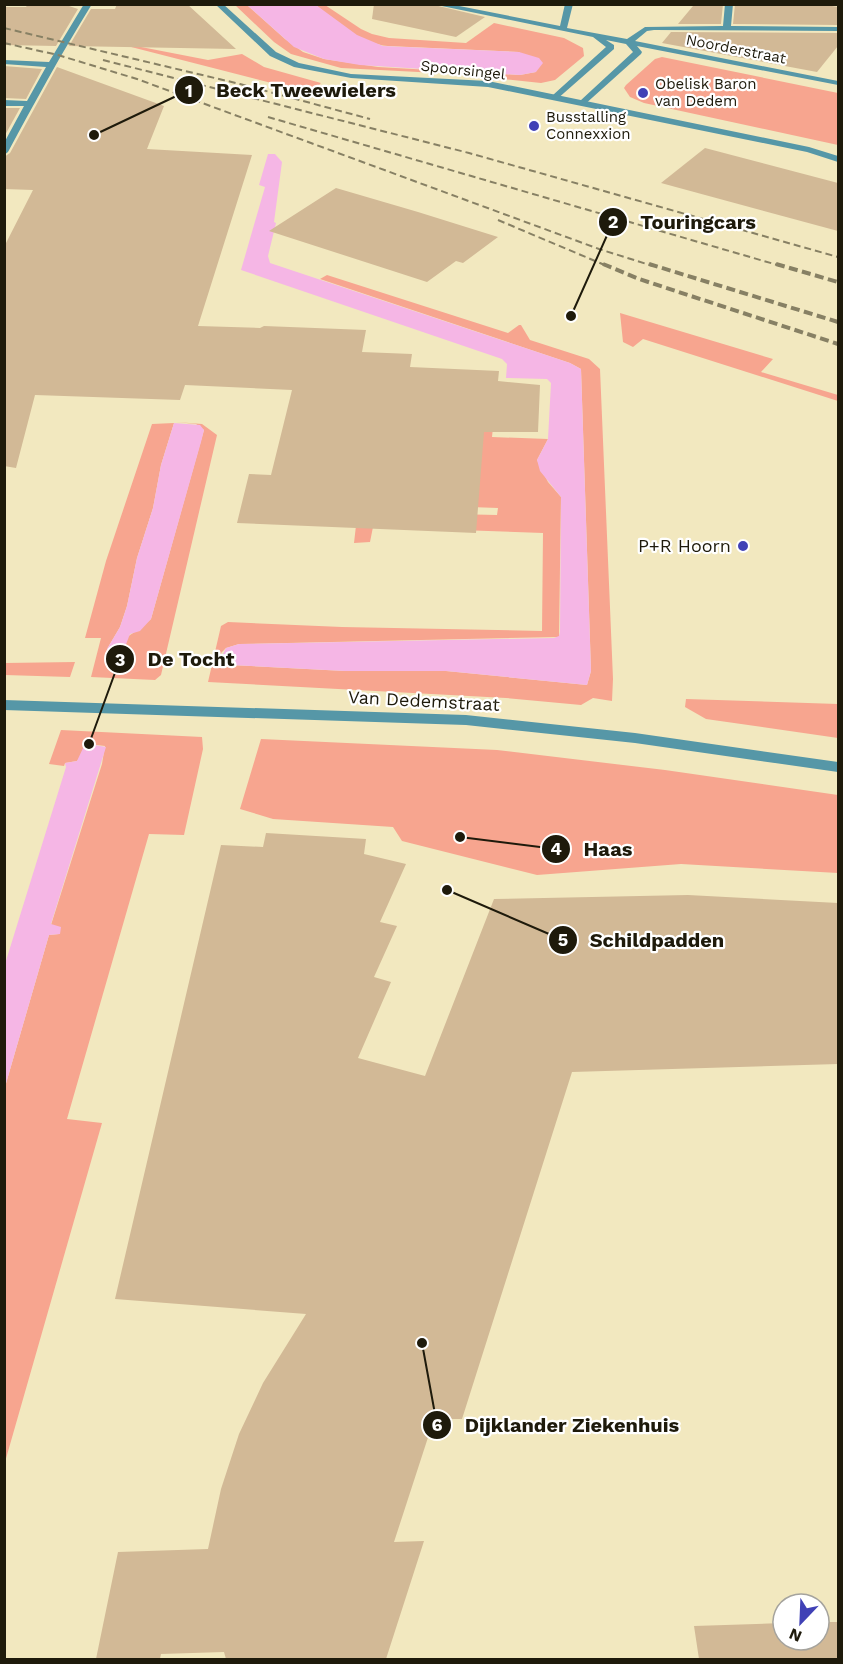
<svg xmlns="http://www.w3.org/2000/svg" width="843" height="1664" viewBox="0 0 843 1664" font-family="'Work Sans',sans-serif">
<rect width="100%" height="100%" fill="#f2e8bf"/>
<g fill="#f7a58f">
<path d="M235,5H247L285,39L303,52L324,59L378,67L520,75L536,72L519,52L388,46C362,44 335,22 316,5H325L361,29L372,34L389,38L466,43L494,23L564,38L583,48L584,56L555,80L541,83L457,74L341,68L291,54L274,42Z"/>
<path d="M100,39L208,60L242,54L264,67L321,83L319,85L324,86L314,94Z"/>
<path d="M662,57L838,93V145L644,103L630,97L624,88L626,85L655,59Z"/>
<path d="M327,275L508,333L519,325H521L530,340L589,359L600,369L613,679L612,701L593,698L581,705L506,698L208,682L221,626L228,622L342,627L542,631L543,533L373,527L370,542L354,543L357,517L366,512L497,515L498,508L358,503L456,440L493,427L492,437L548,439L537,460L548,482L561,497L559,637L239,644L226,648L221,653L230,665L345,671H446L587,685L591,671L581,369L570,363L320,279Z"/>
<path d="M620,313L773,359L761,372L838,395V401L643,339L633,347L623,342Z"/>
<path d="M176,422L202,424L217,435L161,675L155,680L91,677L101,638H85L106,561L152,424L174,423L161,465L153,508L137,558L127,606L120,627L107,649C122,639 138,632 151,619L204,430L196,424Z"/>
<path d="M75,662L70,677L5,675V663Z"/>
<path d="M686,699L838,704V738L706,719L685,707Z"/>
<path d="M61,730L202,737L203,749L184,835L149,834L67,1119L102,1123L5,1462V1087L49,935L59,934L51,925L102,764L105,746L89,744L77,761L65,763L64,766L49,764Z"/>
<path d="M261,739L497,750L665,770L838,795V873L681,864L537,875L402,841L393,827L273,819L240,809Z"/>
</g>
<g fill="#f5b6e5">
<path d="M247,5H316L357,35L383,46L519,52L539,58L543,63L536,72L520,75L360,65L324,59L294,47Z"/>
<path d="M268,154H275L282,162L274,222L276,223L268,256L270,263L570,363L581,369L591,671L587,685L446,671H345L230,665L221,658L226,648L239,644L554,638L559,636L560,632L561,497L540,471L537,460L548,439L551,383L547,379L506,378L507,364L502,359L241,270L265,187L259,185Z"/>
<path d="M174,423L200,425L204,430L201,442L151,619L140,631L130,634L123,652L109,651L107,649L120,627L127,606L137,558L153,508L161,465Z"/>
<path d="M89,744L106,747L51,924L61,927L60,934L49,935L5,1087V964L66,767L65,763L77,761L84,746Z"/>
</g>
<g fill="#d2b996">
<path d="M28,4H63L78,9L56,46L4,45V7H26Z"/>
<path d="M117,4H187L236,49L69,46L91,9H115Z"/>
<path d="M374,4H430L485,17L456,37L372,19Z"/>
<path d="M710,4H723L721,24H678L693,6H710Z"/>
<path d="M735,4H820L838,7V25L733,24Z"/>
<path d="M671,32L838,33V46L817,72L662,43Z"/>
<path d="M4,66L42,69L26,99L4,98Z"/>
<path d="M57,67L164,106L147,149L252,155L198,326L260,328L264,326L366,330L362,352L412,354L410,367L499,371L498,381L540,385L538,432H484L476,533L237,523L249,474L271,475L292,390L185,385L180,400L35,395L16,468L4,466V247L33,190L4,189V157L10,153Z"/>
<path d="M4,108H20L4,137Z"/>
<path d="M705,148L838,183V231L661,183Z"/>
<path d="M336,188L418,212L498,237L463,263L456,261L427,282L269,231Z"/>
<path d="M266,833L366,839L364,854L406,864L380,922L397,926L374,977L391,982L358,1058L425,1076L494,899L688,895L838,903V1064L572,1072L462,1419H434L394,1542L424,1541L386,1659H226L224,1652L161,1654L160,1659H96L118,1552L208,1549L221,1489L239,1434L263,1383L306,1314L115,1299L221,845L263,847Z"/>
<path d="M819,1622H838V1659H699L694,1626L783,1623V1640H819Z"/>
</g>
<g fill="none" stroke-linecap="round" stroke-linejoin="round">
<g fill="#5697a7" fill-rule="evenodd">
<path d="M84,4H92C61,54 35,102 8,152L4,155V143L24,106H4V100L27,101L46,67L4,64V60L49,62Z"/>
<path d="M432,4H449L560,26L565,4H573L567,28L627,39L645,27L723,26L725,4H733L731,26L838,27V31L654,30L647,31L635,41L838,81V85L637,46L642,52L641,54L583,106L579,103L580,101L633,52L626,44L606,40L614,45V49L556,100L553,99V95L606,47L593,37Z"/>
</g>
<g fill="#5697a7" fill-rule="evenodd">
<path d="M215,4H223L276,52L299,63L351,74L488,81L809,147L838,156V162L807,152L488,87L351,78L294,67L270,56Z"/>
<path d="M4,700L466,715L635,733L838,762V772L635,743L466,725L4,710Z"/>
</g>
<g stroke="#878064" stroke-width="2" stroke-dasharray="7 4" stroke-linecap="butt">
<path d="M4,28L240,84L370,119"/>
<path d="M4,43L58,55L137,79L599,249L653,266"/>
<path d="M103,60L469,153L838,257"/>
<path d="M268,117L781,266"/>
<path d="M498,220L607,266"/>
</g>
<g stroke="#878064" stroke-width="4" stroke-dasharray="9 4.5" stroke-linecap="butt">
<path d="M603,264L639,279L838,344"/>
<path d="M649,264L838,322"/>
<path d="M776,264L838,282"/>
</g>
</g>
<g fill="#4041b6" stroke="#fff" stroke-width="2">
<circle cx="643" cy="93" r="6"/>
<circle cx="534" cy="126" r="6"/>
<circle cx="743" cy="546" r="6"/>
</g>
<g text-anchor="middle" stroke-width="4.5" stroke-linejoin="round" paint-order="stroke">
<g font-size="15" fill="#1e1a0b" stroke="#fff">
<text transform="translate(736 49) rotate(11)" y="5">Noorderstraat</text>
<text transform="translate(463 70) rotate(6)" y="5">Spoorsingel</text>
</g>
<g font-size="15" fill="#1e1a0b" stroke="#fff" text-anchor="start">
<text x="655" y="89">Obelisk Baron<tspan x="655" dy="17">van Dedem</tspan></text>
<text x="546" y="122">Busstalling<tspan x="546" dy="17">Connexxion</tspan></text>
</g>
<g font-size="18" fill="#1e1a0b" stroke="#fff" text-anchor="end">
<text x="731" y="552">P+R Hoorn</text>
</g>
<g font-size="18" fill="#1e1a0b" stroke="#fff">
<text transform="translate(424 701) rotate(3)" y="6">Van Dedemstraat</text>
</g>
</g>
<path fill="none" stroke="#1e1a0b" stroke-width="2" d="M94 135L189 90M571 316L613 222M89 744L120 659M460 837L556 849M447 890L563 940M422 1343L437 1425"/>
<g fill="#1e1a0b" stroke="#fff" stroke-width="2">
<circle cx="94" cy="135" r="6"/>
<circle cx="571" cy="316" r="6"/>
<circle cx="89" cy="744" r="6"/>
<circle cx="460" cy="837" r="6"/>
<circle cx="447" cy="890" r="6"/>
<circle cx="422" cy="1343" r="6"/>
<circle cx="189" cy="90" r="15"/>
<circle cx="613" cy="222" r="15"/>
<circle cx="120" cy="659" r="15"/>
<circle cx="556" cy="849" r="15"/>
<circle cx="563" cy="940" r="15"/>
<circle cx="437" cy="1425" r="15"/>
</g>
<g font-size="18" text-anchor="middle" font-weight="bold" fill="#fff">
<text x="189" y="97">1</text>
<text x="613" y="228">2</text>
<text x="120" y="666">3</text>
<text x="556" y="855">4</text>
<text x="563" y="946">5</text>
<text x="437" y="1431">6</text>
</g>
<g font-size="20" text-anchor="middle" font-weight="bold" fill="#1e1a0b" stroke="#fff" stroke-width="4.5" stroke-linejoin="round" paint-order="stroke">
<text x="306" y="97">Beck Tweewielers</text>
<text x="698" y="229">Touringcars</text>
<text x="191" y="666">De Tocht</text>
<text x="608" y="856">Haas</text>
<text x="657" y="947">Schildpadden</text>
<text x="572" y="1432">Dijklander Ziekenhuis</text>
</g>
<rect width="843" height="1664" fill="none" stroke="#1e1a0b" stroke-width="12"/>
<g transform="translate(801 1622) rotate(203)"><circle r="28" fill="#ffffff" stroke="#a5a39d" stroke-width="1.5"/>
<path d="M0-4.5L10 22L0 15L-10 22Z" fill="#4041b6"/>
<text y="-9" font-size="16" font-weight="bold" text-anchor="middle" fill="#1e1a0b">N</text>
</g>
</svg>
